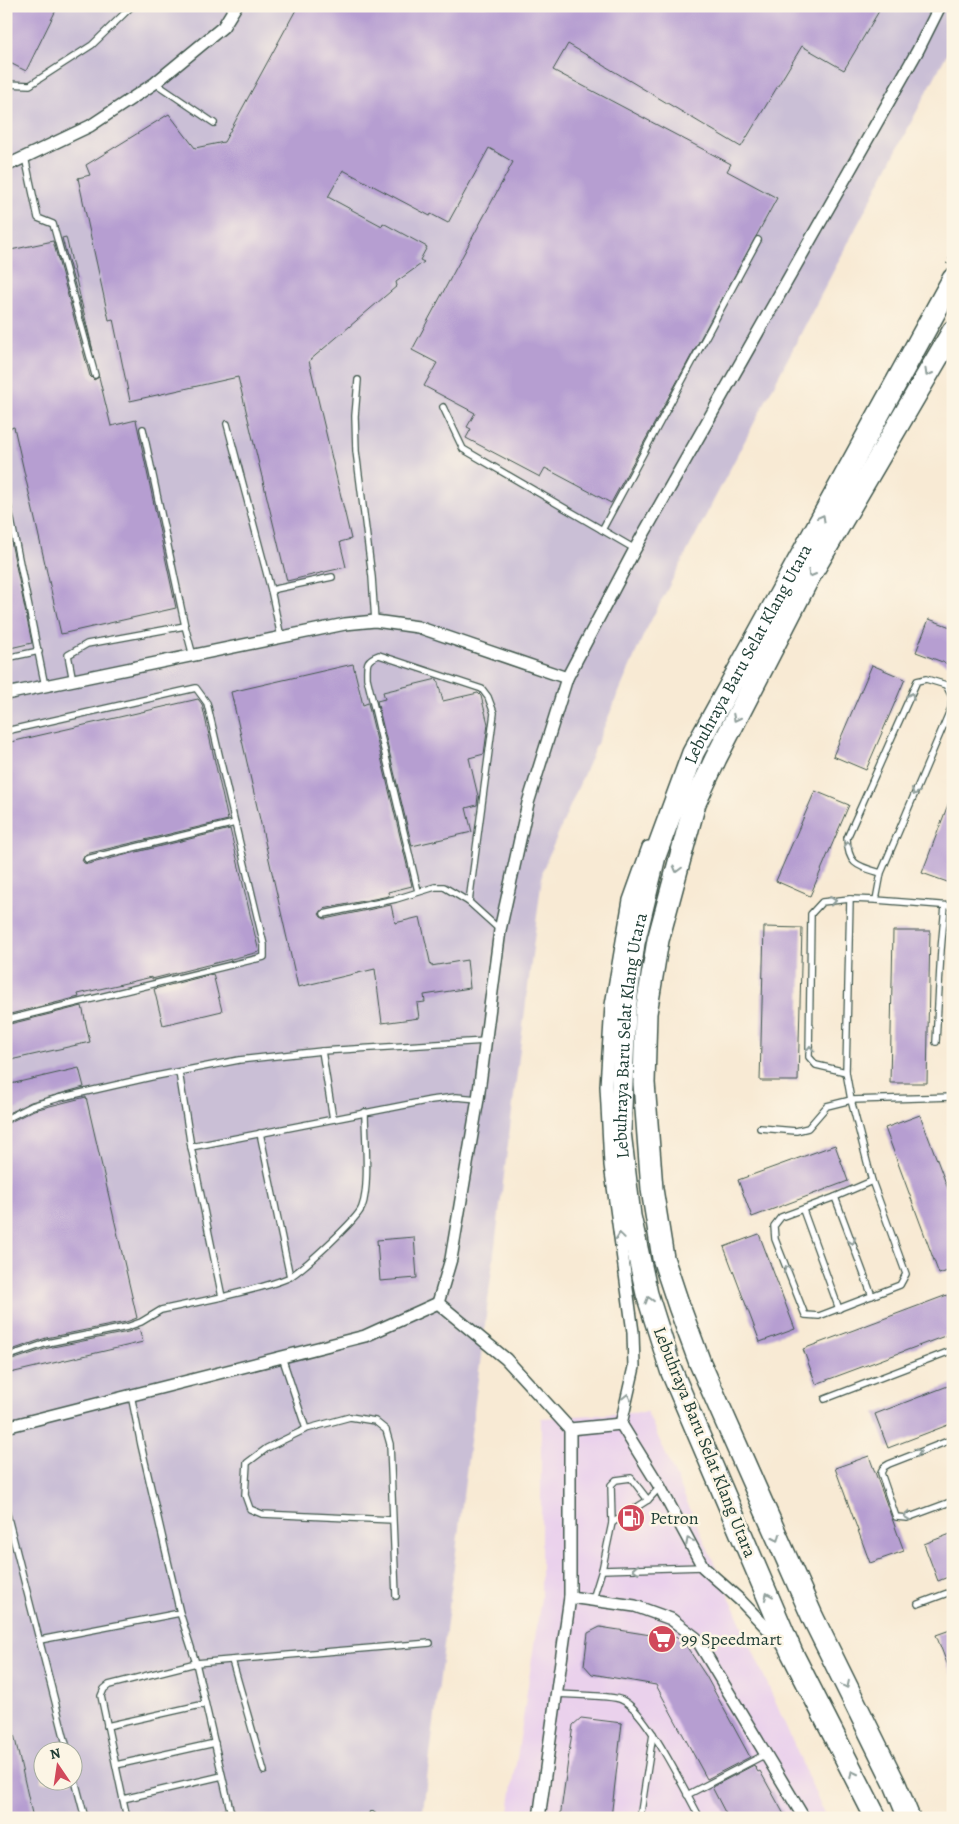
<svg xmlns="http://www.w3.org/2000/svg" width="959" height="1824" viewBox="0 0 959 1824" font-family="Alegreya,serif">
<rect width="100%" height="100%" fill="#fcf5e5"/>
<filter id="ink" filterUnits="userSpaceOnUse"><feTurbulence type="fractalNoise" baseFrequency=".02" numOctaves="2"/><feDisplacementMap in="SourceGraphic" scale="10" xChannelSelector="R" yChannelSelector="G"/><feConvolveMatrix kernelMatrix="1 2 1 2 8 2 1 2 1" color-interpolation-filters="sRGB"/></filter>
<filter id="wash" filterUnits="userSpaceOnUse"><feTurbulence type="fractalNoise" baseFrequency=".0096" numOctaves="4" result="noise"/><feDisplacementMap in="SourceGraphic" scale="20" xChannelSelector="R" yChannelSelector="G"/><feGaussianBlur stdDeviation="1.12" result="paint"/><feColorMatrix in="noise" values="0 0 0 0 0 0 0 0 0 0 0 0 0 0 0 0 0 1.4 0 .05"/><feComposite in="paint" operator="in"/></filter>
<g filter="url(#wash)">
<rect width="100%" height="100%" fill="#f8ead4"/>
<path fill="#ead1ec" d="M647,1412L732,1603L826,1818H508L541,1598V1418Z"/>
<path fill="#cabfd6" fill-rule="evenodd" d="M6,6H953V42L644,634L543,869L422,1818H6ZM42,1752H72V1782H42Z"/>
<g id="blocks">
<g fill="#b69ed1">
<path d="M6,6H58L26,71L6,61Z"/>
<path d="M298,6H882L844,70L802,46L741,147L568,44L553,70L731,164L727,171L777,198L611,503L545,468L540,477L466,438L471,429L467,427L475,413L424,386L437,363L412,350L513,162L489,148L448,223L431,214L430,216L343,170L328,197L382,226L383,223L427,247L420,260L424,262L396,282L397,286L309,361L351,539L340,542L346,567L287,581L238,377L130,401L113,319L109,320L78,178L90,175L86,165L169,114L195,148L224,142Z"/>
<path d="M66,237L93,351L62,238Z"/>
<path d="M53,241L90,376L94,380L99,377L111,426L136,420L176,608L61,634L14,427L6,429V251Z"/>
<path d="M10,537L32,643L6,649V538Z"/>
<path d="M929,619L953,628V666L916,652Z"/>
<path d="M353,664L363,705L368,703L412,886L388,892L389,896L323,909L319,914L321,917L325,919L391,905L395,923L420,917L431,966L467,960L470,988L424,995L425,1002L417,1003L419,1018L382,1023L375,969L298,987L231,692Z"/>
<path d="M872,665L905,679L866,770L833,756Z"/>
<path d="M437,679L443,701L478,693L481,696L488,724L484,754L469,758L478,796L477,805L466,808L472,832L412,846L377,701L385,699L383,692Z"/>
<path d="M198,699L202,704L228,820L86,854L82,860L84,863L88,864L230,829L259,952L152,979V977L78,994L79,997L6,1015V743Z"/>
<path d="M815,791L849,805L810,896L776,881Z"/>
<path d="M952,794H953V884L922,873Z"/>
<path d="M764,927L802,928L798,1081H760Z"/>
<path d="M893,931H930L927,1083H890Z"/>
<path d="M213,974L222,1011L163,1025L154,989Z"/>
<path d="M82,1006L90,1042L6,1061V1025Z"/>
<path d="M79,1068L84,1087L31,1102L6,1114V1085Z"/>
<path d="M86,1097L137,1318L126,1322L46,1338L6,1352V1124L34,1110Z"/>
<path d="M920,1115L953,1202V1269L939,1274L885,1128Z"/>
<path d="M835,1145L848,1181L752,1217L738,1180Z"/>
<path d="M759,1234L795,1329L760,1342L724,1247Z"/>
<path d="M414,1237L417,1278L380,1281L377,1240Z"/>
<path d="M947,1295L953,1311V1333L816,1384L803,1349Z"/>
<path d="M139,1328L143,1342L6,1374V1362L48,1348L128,1332Z"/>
<path d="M953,1384V1423L888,1448L875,1414Z"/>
<path d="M869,1456L904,1551L870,1563L835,1468Z"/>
<path d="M953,1533V1575L938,1581L924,1544Z"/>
<path d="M600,1627L657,1636L681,1638L706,1676L750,1757L707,1779L656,1685L592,1674L584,1665L588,1633Z"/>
<path d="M953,1629V1675L952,1676L936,1635Z"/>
<path d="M581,1718L622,1723L611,1818H560L573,1725Z"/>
<path d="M6,1721H11L33,1818H6Z"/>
<path d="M754,1765L758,1772L760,1771L786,1818H728L712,1787Z"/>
</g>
</g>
</g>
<g filter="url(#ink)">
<use href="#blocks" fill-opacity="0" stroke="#40574c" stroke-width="1"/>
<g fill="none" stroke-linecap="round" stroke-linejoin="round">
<defs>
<g id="service">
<path d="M155,83L214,123"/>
<path d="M6,84L30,85L92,45L132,6"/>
<path d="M25,157L38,218L53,224L95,375"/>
<path d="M358,380L355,416L356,451L372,577L375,621"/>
<path d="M443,407L463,449L635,549"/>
<path d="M227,424L271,590L281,637"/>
<path d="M143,429L185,626L193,656"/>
<path d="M6,495L45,686"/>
<path d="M602,530L758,240"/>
<path d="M271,590L332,577"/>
<path d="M6,658L39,651"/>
<path d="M73,681L68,655L87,644L185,626"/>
<path d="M6,731L196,688L207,703L235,823L87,859"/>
<path d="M418,891L367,678C367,664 365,660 379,655L482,689L488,697L494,713L469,902"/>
<path d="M876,900L881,873L951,708L952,697L946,685L926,679L917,681L847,838C848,865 857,866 881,873"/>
<path d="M324,914L396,899L435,887H444L469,902L500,930"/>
<path d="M6,1020L264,957V945L235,823"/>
<path d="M936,1042L941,950L945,906"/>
<path d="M322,1051L333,1119"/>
<path d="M179,1072L191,1147"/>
<path d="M846,1072L816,1065L809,1057L811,914L822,902L850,899"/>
<path d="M6,1119L32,1106L59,1098L151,1077L239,1060L322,1051L486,1041"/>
<path d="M760,1128L796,1131L808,1128L827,1106L851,1100L953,1097"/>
<path d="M260,1133L290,1277"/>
<path d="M835,1197L872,1181"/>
<path d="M803,1210L839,1309"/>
<path d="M872,1296L835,1197L781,1217L774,1226L775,1239L805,1315L819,1316L900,1285L906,1274L872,1181L851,1100L846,1072L850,899L876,900L953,906"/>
<path d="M222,1297C244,1291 267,1287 288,1278C300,1272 358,1219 362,1207C370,1186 365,1137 365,1112"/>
<path d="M6,1357L47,1343L127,1327L141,1322L161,1310L222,1297L191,1147L431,1100L456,1097L478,1099"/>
<path d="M282,1357L306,1429"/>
<path d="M825,1399L953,1350"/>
<path d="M953,1439L889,1464L884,1467L881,1473L896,1517L907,1518L953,1501"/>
<path d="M6,1510L68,1752"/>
<path d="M393,1520L262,1514L250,1509L245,1495L247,1463L267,1448L306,1429L350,1417L375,1421L386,1430L390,1444L396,1596"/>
<path d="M612,1523L611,1485L616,1480L631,1478L648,1500"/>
<path d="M602,1570L703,1567"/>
<path d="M593,1599L602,1570L612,1523L648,1500L660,1487"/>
<path d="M918,1604L953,1591"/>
<path d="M180,1613L196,1663L430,1643"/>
<path d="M40,1640L180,1613L141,1445L131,1395"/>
<path d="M232,1660L264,1771"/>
<path d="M557,1694C570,1695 614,1695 622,1700C647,1711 685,1791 700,1818"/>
<path d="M107,1726L205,1704"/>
<path d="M116,1765L215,1743"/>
<path d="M72,1769L85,1818"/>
<path d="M687,1795L766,1754"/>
<path d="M123,1799L222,1776"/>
<path d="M372,1815V1818"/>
<path d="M127,1818L101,1696L104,1689L109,1685L196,1663L232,1818"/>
<path d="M206,1818L231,1812"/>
<path d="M640,1818L653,1734"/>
</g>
<g id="minor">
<path d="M6,166L90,126L155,83L223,27L236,6"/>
<path d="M6,694L345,624L375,621L418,627L567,678"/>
<path d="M648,847L629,900L611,1005L606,1086L610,1165L633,1332L634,1367L621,1424L660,1487L703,1567L741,1601L783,1645"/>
<path d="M438,1303L451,1259L478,1099L500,930L528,803L567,678L635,549L918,50L940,6"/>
<path d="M6,1427L365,1336L438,1303L506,1359L570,1429L621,1424"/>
<path d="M570,1597L635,1606L671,1619L696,1638L804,1818"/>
<path d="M539,1818L570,1597V1429"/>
</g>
<g id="motorway">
<path id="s1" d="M876,1818L792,1653L671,1370L647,1294L630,1216L620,1132L625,1010L634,943L655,856L693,753L953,279"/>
<path d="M909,1818L895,1784L813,1618L700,1363L679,1306L663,1258L652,1189L644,1083L646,1013L658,940L695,803L716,758L808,579L953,331"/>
</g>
</defs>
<use href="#service" stroke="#40574c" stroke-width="8"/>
<use href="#minor" stroke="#40574c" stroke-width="14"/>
<use href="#motorway" stroke="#40574c" stroke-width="24"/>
<path stroke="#40574c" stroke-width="2.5" stroke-dasharray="1 4" stroke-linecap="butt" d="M947,264L953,252"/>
<use href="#service" stroke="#fff" stroke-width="5.5"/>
<use href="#minor" stroke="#fff" stroke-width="11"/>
<use href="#motorway" stroke="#fff" stroke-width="21"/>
</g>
<defs><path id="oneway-chevron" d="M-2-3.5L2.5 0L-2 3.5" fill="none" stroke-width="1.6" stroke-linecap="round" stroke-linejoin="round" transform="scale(1.25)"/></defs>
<g stroke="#8f9e9a">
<use href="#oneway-chevron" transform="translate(928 373) rotate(120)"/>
<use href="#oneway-chevron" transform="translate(822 518) rotate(-61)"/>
<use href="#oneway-chevron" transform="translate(811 574) rotate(120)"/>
<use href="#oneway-chevron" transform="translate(911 696) rotate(-66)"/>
<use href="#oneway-chevron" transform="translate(736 718) rotate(117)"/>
<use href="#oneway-chevron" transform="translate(915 792) rotate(113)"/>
<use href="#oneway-chevron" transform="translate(848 845) rotate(-90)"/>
<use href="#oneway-chevron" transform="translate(677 869) rotate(105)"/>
<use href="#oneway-chevron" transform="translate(833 901) rotate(-6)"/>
<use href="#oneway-chevron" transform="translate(810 1049) rotate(-91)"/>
<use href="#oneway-chevron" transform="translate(620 1236) rotate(-98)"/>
<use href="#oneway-chevron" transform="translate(852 1241) rotate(70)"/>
<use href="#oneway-chevron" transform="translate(787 1269) rotate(-112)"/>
<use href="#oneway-chevron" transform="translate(649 1300) rotate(-107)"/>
<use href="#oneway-chevron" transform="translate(627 1397) rotate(-78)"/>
<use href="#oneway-chevron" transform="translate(918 1452) rotate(-21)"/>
<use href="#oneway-chevron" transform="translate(907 1516) rotate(174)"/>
<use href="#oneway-chevron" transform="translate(777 1538) rotate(66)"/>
<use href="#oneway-chevron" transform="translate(689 1541) rotate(-118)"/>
<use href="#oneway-chevron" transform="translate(636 1569) rotate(178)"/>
<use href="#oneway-chevron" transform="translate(768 1596) rotate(-113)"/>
<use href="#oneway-chevron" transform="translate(846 1685) rotate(64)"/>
<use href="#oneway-chevron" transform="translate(853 1774) rotate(-117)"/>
</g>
</g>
<defs>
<symbol id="fuel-disc" viewBox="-11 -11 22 22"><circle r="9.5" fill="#d1495b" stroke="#fcf5e5"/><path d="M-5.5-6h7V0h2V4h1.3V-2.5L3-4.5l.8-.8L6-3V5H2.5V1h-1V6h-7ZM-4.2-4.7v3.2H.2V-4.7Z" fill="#fff"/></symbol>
<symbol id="supermarket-disc" viewBox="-11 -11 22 22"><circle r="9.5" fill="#d1495b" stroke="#fcf5e5"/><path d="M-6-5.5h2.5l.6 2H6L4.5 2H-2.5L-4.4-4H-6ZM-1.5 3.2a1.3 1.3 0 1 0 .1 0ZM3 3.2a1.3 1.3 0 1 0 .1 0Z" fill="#fff"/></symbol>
</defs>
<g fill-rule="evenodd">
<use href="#fuel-disc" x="615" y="1502" width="32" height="32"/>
<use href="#supermarket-disc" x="646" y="1623" width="32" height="32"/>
</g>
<g text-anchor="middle" stroke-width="5" stroke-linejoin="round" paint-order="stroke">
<g font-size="18" fill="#1f3d34" stroke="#fcf5e5">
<text dy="6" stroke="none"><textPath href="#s1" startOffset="1239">Lebuhraya Baru Selat Klang Utara</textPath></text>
<text dy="6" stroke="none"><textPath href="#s1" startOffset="834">Lebuhraya Baru Selat Klang Utara</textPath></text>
<text transform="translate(705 1442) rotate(68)" y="6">Lebuhraya Baru Selat Klang Utara</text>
</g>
<g font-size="18" fill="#1f3d34" stroke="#fcf5e5" text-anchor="start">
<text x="650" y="1524">Petron</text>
<text x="681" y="1645">99 Speedmart</text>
</g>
</g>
<rect width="959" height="1824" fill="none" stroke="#fcf5e5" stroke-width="25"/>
<g transform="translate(58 1766) rotate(347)"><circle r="24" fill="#fcf5e5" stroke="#a4ab9e"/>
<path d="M0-4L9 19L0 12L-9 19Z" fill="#d1495b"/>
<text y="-8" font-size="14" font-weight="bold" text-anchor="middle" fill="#1f3d34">N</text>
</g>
</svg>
